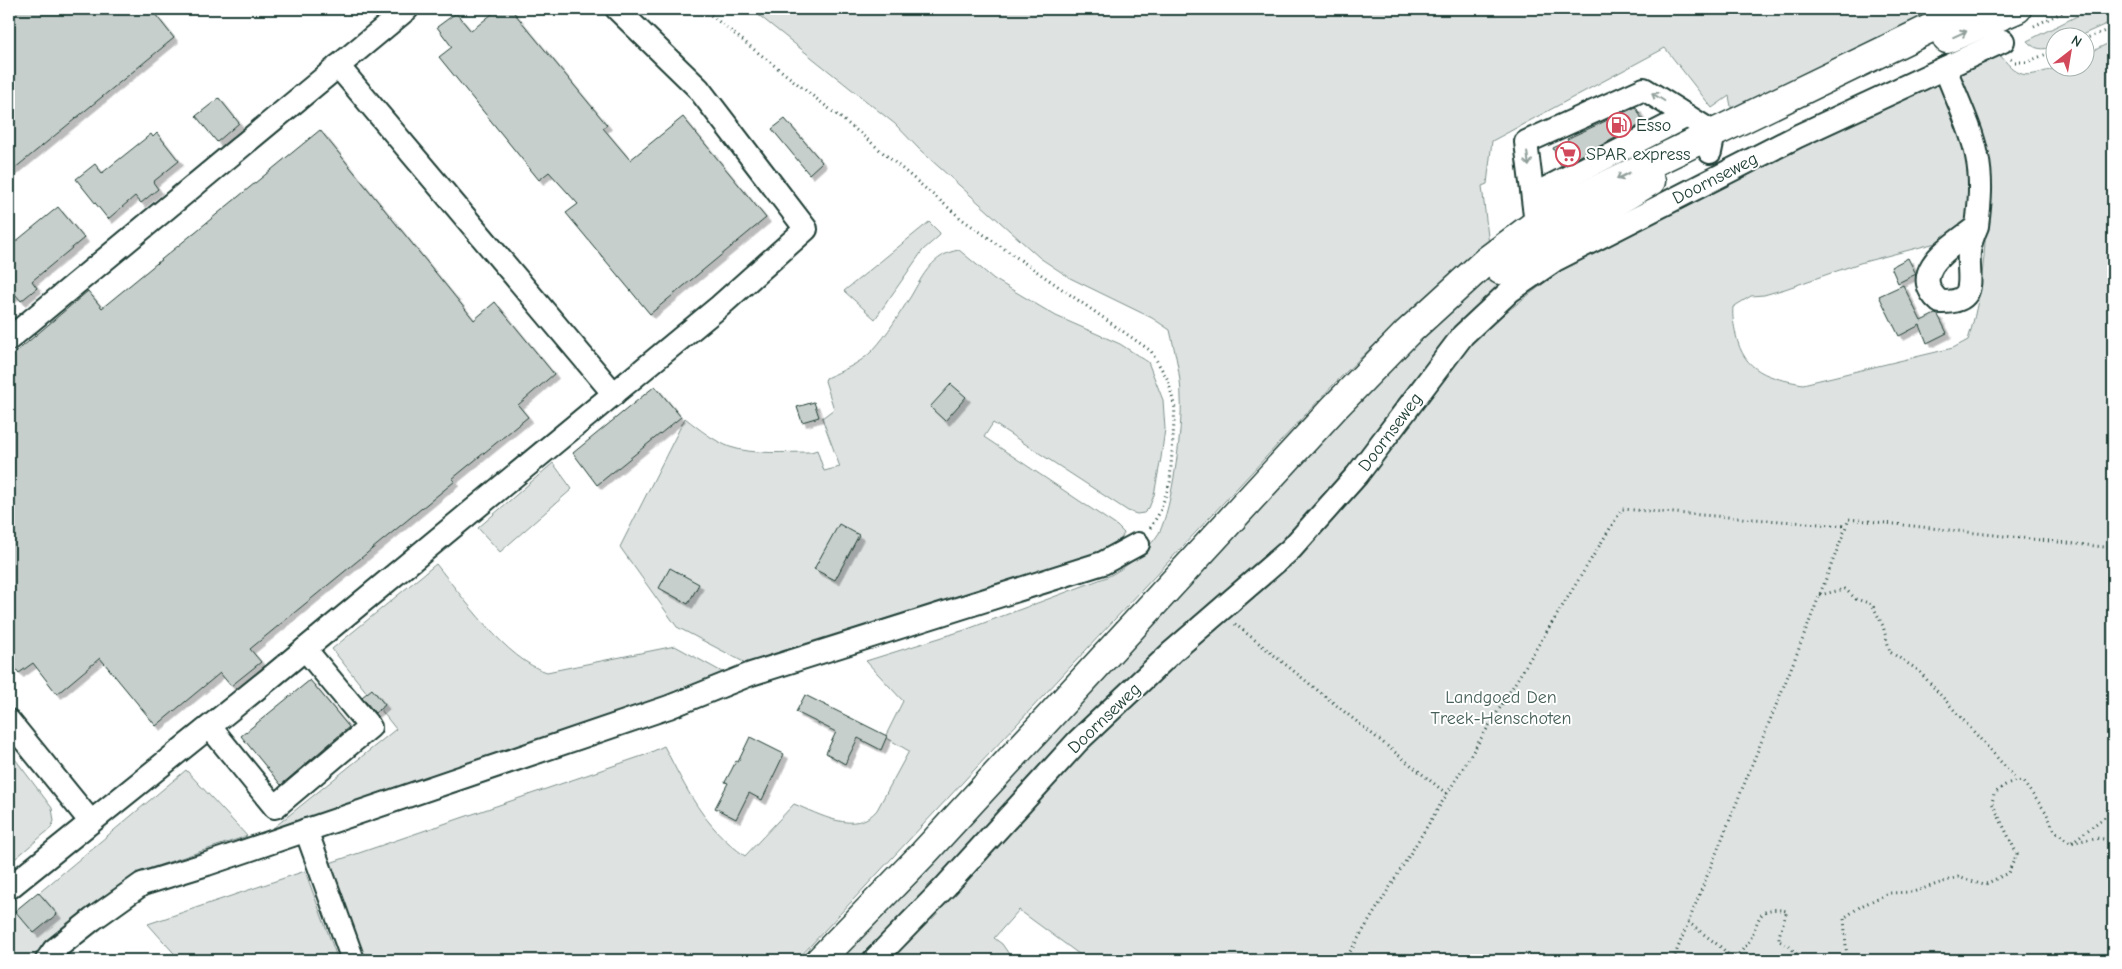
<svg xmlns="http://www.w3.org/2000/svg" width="2122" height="969" viewBox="0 0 2122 969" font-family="'Comic Neue',sans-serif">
<defs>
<filter id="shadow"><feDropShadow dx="4.5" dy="4.5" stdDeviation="0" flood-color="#0004"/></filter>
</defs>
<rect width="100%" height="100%" fill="#fff"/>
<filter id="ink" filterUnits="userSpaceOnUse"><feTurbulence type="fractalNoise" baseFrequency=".02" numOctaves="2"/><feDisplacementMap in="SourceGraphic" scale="10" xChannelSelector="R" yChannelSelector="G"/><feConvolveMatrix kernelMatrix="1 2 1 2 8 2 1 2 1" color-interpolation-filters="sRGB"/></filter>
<g filter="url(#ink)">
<g fill="#dee3e2" stroke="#7e908b">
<path d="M751,9H1950L1732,112L1729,96L1712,108L1665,48L1492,141L1487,184L1482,186L1489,245C1435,288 1384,334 1335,383L797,960H362L324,865L645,755L664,746C687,790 703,826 745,856L794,804C819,814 856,836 877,810L909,751L885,737L903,701L866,661L965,630L1107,577C1125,568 1148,551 1159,533C1172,509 1183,426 1181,398C1181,375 1175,353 1170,330L1152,318L1070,278L1040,258L919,149L895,124Z"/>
<path d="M2091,9H2113V21L2077,37L2054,38V47C2043,50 2035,50 2027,41Z"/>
<path d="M2113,41V960H1087L1019,910L994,938L1002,944L1013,960H885L1122,706L1206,635L1475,336L1582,254L1777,152L1943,81L1973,177L1971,211L1963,224L1950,237L1932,244L1860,263L1785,289L1764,295L1751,296L1733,307C1732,317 1734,325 1736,335C1744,372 1769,378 1803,384L1953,348L1968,340C1988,277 1988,208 1984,143L1985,138L1977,123L1959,75L2000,55C2022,82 2026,76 2057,68C2065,66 2076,68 2084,68L2085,55Z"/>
<path d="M929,222L940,233L939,236L923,250L875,319L844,291Z"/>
<path d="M1561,228C1511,278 1456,326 1412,382C1382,419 1358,460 1325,496C1276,550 1219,597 1166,648C1062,751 960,856 857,960H829L1373,381L1469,294Z"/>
<path d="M959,250L994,279L1056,316L1120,344L1148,362L1163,400L1165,429L1161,458L1154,495L1149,508L1144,513L1137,514L1128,511L993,423L984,437L1117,526L1124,533L1118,545L1105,553L757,669L677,627L620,547L685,418C699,429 714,441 730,447C753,455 787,452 811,452L817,450L824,471L840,467L822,418L834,409L825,381L826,378C842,371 861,363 873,350C888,334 899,314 911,296C923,275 933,254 959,250Z"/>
<path d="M553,463L572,489L500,552L478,528Z"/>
<path d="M436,564C462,596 507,661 547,672L675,646L733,678L272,829L396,729L332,649Z"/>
<path d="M9,751L52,808L54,821L51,828L9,864Z"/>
<path d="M186,770L247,836L142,871L120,885L90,908L52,942L36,960H9V918Z"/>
<path d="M305,871L338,960H180L148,924Z"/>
</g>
<g fill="#c7cfcc" stroke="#1f3d34" filter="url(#shadow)">
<path d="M9,9H151L174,38L9,173Z"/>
<path d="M498,9H511L607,125L603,128L630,160L683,117L766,218L650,314L566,213L578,204L549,172L539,180L439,57L452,47L437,27L456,13L471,31Z"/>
<path d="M219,98L239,123L217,142L196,116Z"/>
<path d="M1636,107L1644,123L1561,166L1553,148L1568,141L1567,139L1573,136Z"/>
<path d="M785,119L822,162L809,174L772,129Z"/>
<path d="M320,130L474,320L495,302L554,374L518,405L528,417L452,479L455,481L250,649L261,662L231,686L220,673L156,726L100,658L57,694L33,663L19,673L9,660V358L88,291L102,308Z"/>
<path d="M157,133L179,161L153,182L158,189L141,203L135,196L108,219L76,179L95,164L102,173L151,134L153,137Z"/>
<path d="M58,207L84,238L32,281L37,288L21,301L15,294L9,299V247Z"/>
<path d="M1908,258L1916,274L1898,283L1891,267Z"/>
<path d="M1903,285L1921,321L1935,314L1938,315L1947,333L1927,343L1920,325L1899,336L1879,296Z"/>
<path d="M951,384L966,397L945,421L930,407Z"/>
<path d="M655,386L681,417L597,485L573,453Z"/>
<path d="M814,402L819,417L802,422L797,407Z"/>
<path d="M839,524L859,535L835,580L814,569Z"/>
<path d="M670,568L699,584L688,604L659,588Z"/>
<path d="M310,680L349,727L281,785L241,736Z"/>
<path d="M372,689L385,705L375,713L362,697Z"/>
<path d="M805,695L887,736L881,750L858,738L845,764L826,753L836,732L796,712Z"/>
<path d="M750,737L784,754L762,800L749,793L736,819L715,808L728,783L725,782L731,771L736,761L738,762Z"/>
<path d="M38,892L57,914L34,933L15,911Z"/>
</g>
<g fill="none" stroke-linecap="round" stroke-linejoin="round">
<defs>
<g id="minor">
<path d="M338,66L614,394"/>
<path d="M1945,68C1955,95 1972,129 1977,156C1982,180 1980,203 1977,226C1956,244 1904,271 1940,302C1980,303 1967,279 1969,252C1970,243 1973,235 1977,226"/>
<path d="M1533,195L1687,116"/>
<path d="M1548,230L1536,224L1526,142L1644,89L1714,133L1710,152"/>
<path d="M9,339L407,9"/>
<path d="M9,721L91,822"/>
<path d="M210,727L275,807L370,727L305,649"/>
<path d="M306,830L353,960"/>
<path d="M9,888L270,678L720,306L806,229L698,88L617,9"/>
<path d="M47,960L54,950L93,919L142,884L207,864L669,707L751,674L1103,563L1138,544"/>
<path d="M874,960L945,887L1078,741L1172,652L1291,549L1357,475L1463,335L1510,291L1555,260L1798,136L2003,41"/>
</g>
<g id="major">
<path d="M1947,39L2017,9"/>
<path d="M1500,270L1651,181"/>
<path d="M820,960L923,854L1334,408L1407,333L1486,261L1553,211L1970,9"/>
</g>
</defs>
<use href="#minor" stroke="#1f3d34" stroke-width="26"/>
<use href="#major" stroke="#1f3d34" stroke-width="31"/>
<g stroke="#1f3d34" stroke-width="3" stroke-dasharray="1 4" stroke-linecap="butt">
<path d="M703,9L861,134L963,220L1151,351L1168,380L1175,408L1170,482L1160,512L1149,530"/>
<path d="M2034,26L2069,9"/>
<path d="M2084,39L2113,28"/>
<path d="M2011,59L2015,62H2027L2054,51"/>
<path d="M1820,595L1845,589L1856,599L1872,604L1883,626L1890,652L1918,670L2011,773L2016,780"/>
<path d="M1235,624L1447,794"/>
<path d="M2072,842L2113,811"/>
<path d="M1688,922L1722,948L1733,960"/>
<path d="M1345,960L1622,509L1846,526"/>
<path d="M1673,960L1798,651L1849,519L2113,548"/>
<path d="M1731,960C1737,956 1746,947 1750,940C1760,919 1757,905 1787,911L1779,936V941L1788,945L1802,960"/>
<path d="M1847,960L1844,918L1861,906L1889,893L1913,892L1958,877L1984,885L2008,873L2017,854L1992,803L1994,794C2003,786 2011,779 2023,782L2046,812L2054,830L2070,843L2095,838L2113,840"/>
</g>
<use href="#minor" stroke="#fff" stroke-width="22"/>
<use href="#major" stroke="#fff" stroke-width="28"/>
</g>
<defs><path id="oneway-shaft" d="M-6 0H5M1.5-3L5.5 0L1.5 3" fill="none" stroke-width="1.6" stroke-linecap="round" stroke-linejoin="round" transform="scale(1.25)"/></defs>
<g stroke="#8f9e9a">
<use href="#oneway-shaft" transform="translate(1960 34) rotate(-24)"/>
<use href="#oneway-shaft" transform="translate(1658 97) rotate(-148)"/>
<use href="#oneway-shaft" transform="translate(1528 159) rotate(83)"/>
<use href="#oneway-shaft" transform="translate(1623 176) rotate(153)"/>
</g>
</g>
<defs>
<symbol id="fuel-ring" viewBox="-11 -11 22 22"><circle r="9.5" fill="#fff" stroke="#d1495b" stroke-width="1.5"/><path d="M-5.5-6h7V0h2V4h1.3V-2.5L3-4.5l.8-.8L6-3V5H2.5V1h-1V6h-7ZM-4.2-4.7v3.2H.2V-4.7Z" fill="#d1495b"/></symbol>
<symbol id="supermarket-ring" viewBox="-11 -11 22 22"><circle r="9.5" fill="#fff" stroke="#d1495b" stroke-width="1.5"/><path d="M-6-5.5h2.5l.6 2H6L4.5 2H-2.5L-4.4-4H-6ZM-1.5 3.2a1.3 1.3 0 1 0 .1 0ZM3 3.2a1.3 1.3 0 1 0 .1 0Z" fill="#d1495b"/></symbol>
</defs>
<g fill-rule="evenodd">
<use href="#fuel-ring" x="1605" y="111" width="28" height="28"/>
<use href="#supermarket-ring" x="1554" y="140" width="28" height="28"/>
</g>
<g text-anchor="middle" stroke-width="4" stroke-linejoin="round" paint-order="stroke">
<g font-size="18" fill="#1f3d34" stroke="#fff" text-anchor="start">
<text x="1636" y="131">Esso</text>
<text x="1586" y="160">SPAR express</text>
</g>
<g font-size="18" fill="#1f3d34" stroke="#fff">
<text transform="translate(1715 178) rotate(-27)" y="6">Doornseweg</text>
<text transform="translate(1390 432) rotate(-53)" y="6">Doornseweg</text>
<text transform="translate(1104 718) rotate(-44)" y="6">Doornseweg</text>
</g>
<g font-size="18" fill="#455e57" stroke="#fff">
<text x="1501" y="703">Landgoed Den<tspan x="1501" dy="21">Treek-Henschoten</tspan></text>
</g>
</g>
<rect width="2122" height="969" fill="none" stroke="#fff" stroke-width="30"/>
<rect x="15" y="15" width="2092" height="939" fill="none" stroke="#1f3d34" stroke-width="2" filter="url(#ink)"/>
<g transform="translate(2070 52) rotate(31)"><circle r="24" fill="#ffffff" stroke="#a5b1ae"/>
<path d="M0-4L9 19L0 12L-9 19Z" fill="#d1495b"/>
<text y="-8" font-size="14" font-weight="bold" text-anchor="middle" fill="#1f3d34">N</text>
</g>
</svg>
